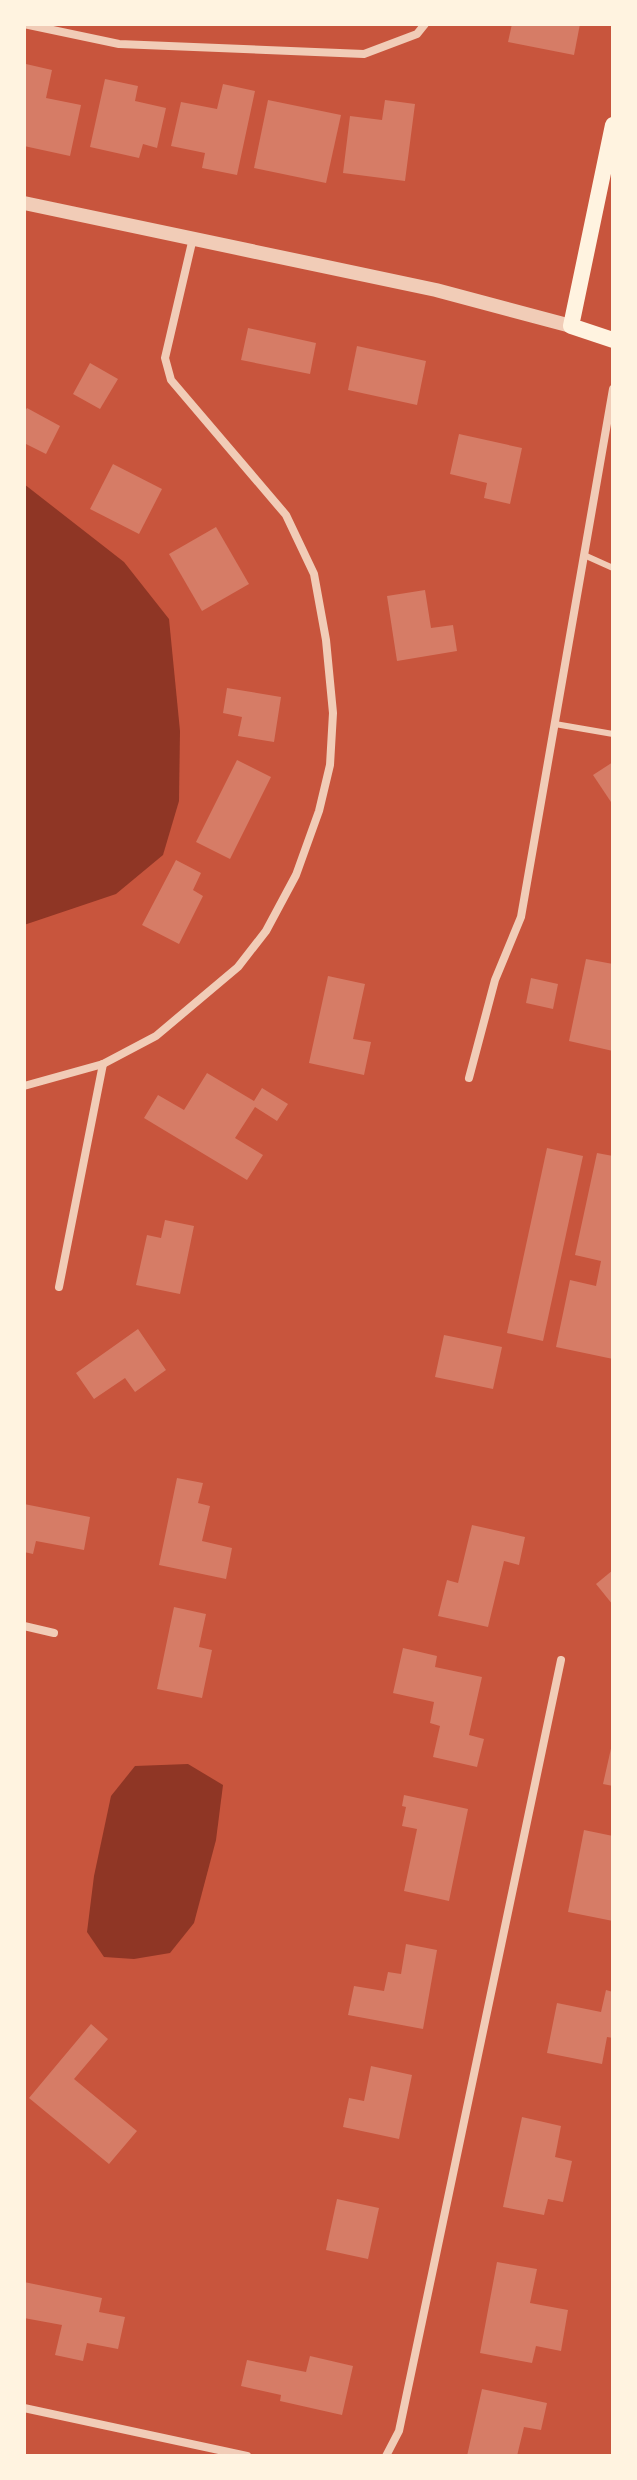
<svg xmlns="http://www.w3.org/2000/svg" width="637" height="2480" viewBox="0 0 637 2480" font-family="'Alegreya Sans',sans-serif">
<rect width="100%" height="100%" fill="#c8553d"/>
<g fill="#8f3625">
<path d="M24,484L124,562L169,619L180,731L179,801L163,855L116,894L24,925Z"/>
<path d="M188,1764L223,1785L216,1840L194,1923L170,1953L134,1959L104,1957L87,1932L94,1876L111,1796L135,1766Z"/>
</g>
<g fill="#d67c66">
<path d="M512,24H580L574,55L508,42Z"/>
<path d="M26,64L52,70L46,98L81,105L70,156L24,146Z"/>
<path d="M105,79L138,86L135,101L166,108L157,148L143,144L139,158L90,147Z"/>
<path d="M223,84L255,91L237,175L202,168L205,153L171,146L181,102L217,109Z"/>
<path d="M268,100L341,115L326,183L254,168Z"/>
<path d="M385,100L415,104L405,181L343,173L350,116L382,120Z"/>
<path d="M248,328L316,343L310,374L241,360Z"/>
<path d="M357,346L426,361L417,405L348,390Z"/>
<path d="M90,363L118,379L100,409L73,394Z"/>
<path d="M27,408L60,426L46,454L24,443V413Z"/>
<path d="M459,434L522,448L510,504L484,498L487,483L450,474Z"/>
<path d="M113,464L162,489L139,534L90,509Z"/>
<path d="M216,527L249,584L202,611L169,554Z"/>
<path d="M425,590L431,628L453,625L457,651L397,661L387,596Z"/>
<path d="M227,688L281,697L274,742L238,736L242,717L223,713Z"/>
<path d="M237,760L271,777L230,859L196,842Z"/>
<path d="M613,762V805L593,775Z"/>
<path d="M176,860L201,873L193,890L203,896L179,944L142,925Z"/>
<path d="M586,959L613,964V1051L569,1041Z"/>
<path d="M328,976L365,984L353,1039L371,1042L364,1075L309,1063Z"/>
<path d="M531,978L558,984L553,1009L526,1003Z"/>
<path d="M207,1073L254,1101L262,1088L288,1104L277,1121L255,1107L235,1138L263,1155L247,1180L144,1118L158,1095L184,1110Z"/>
<path d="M547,1148L583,1156L543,1341L507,1333Z"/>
<path d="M597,1153L613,1156V1359L556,1347L570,1280L596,1286L601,1261L575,1255Z"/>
<path d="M165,1220L194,1226L180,1294L136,1285L147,1235L161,1238Z"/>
<path d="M138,1329L166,1370L135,1392L125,1378L94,1399L76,1373Z"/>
<path d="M444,1335L502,1347L493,1389L435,1377Z"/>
<path d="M177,1478L203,1483L198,1503L210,1506L202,1541L232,1548L226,1579L159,1565Z"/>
<path d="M24,1504L90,1517L84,1550L36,1541L33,1554L24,1552Z"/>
<path d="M472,1525L525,1537L519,1565L504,1561L488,1627L438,1616L447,1580L458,1583Z"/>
<path d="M613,1570V1605L596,1584Z"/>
<path d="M174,1607L206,1614L199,1647L212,1650L202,1698L157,1689Z"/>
<path d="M403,1648L437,1656L435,1667L482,1677L469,1735L484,1739L477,1767L433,1757L440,1726L430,1723L434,1702L393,1693Z"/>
<path d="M612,1744L613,1745V1786L603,1784Z"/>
<path d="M404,1795L468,1809L449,1901L404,1891L417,1829L402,1826L406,1807L402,1806Z"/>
<path d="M584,1830L613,1836V1921L568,1912Z"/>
<path d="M406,1944L437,1950L423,2029L348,2015L354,1986L384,1991L388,1972L401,1974Z"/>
<path d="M606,1990L613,1992V2038L607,2037L602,2064L547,2053L557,2003L601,2012Z"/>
<path d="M91,2024L108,2039L74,2079L137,2131L109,2164L29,2098Z"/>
<path d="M371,2066L412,2075L399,2139L343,2127L349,2098L364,2101Z"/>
<path d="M522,2117L561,2126L555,2157L572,2161L563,2202L548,2199L544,2215L503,2207Z"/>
<path d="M337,2199L379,2208L368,2259L326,2250Z"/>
<path d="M497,2262L537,2269L530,2303L568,2310L561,2351L536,2346L532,2363L480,2353Z"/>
<path d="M24,2282L102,2298L99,2312L125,2317L118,2349L87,2343L83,2361L55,2355L62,2325L24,2318Z"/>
<path d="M310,2356L353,2366L342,2415L280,2401L281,2395L241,2386L247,2360L306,2372Z"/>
<path d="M482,2389L547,2403L541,2430L524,2427L517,2456H467Z"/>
</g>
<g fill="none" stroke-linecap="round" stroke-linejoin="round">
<g stroke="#f1ccb7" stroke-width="6">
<path d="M584,555L613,568"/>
<path d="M555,724L613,734"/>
</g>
<g stroke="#f1ccb7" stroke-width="8">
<path d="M24,24L119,44L364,54L417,34L425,24"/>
<path d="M469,1078L495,980L521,917L613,389"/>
<path d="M24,1086L103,1064L156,1036L238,967L266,931L296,875L319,811L330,765L333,713L326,640L314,574L286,515L171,380L165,358L193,238"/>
<path d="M59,1287L103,1064"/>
<path d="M24,1626L54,1633"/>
<path d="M24,2408L247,2456"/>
<path d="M386,2456L399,2431L561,1660"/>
</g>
<path stroke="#f1ccb7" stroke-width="14" d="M24,203L436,290L571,326"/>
<path stroke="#fff3e0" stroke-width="16" d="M613,125L571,326L613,340"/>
</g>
<rect width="637" height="2480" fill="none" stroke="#fff3e0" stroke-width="52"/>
</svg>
